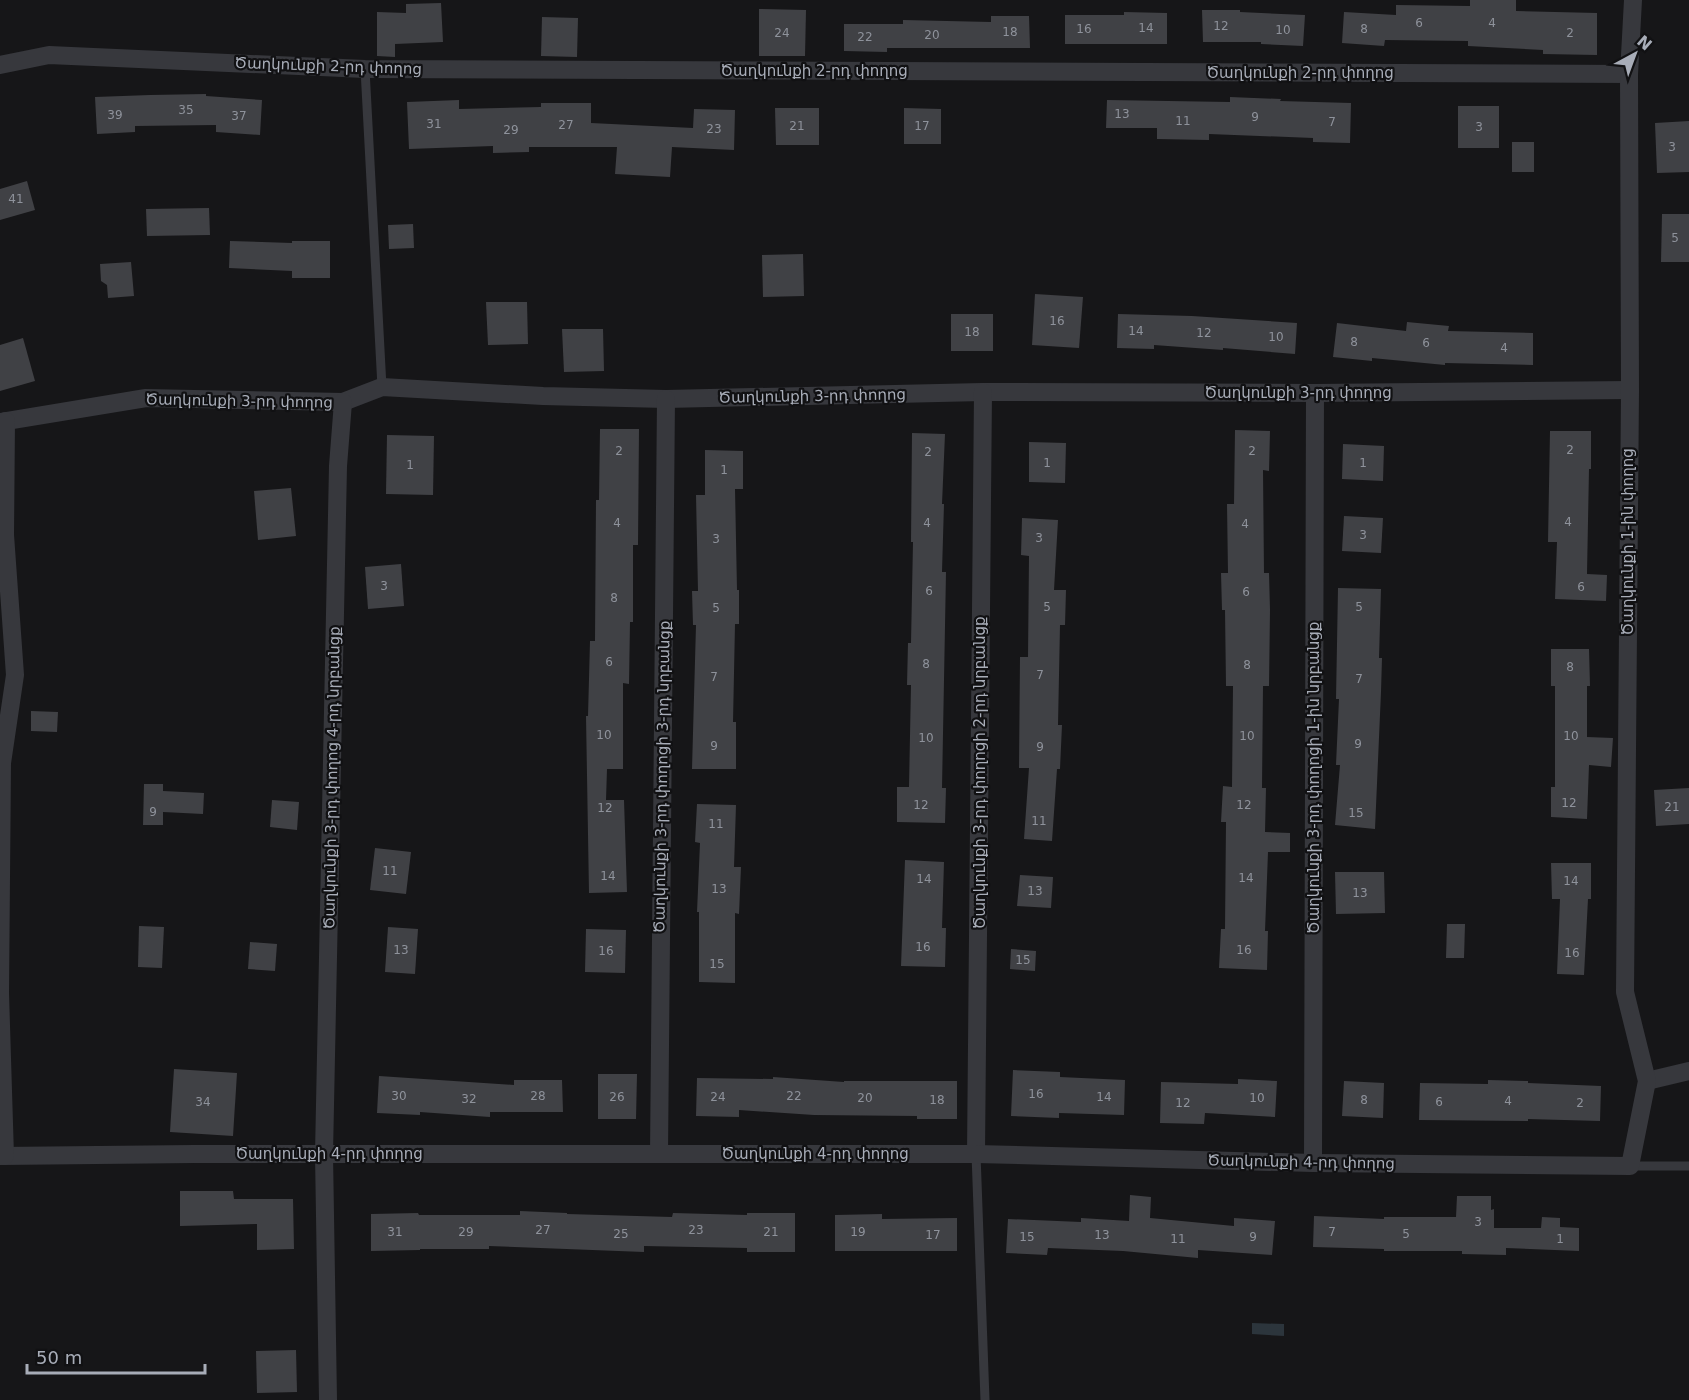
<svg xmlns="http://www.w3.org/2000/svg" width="1689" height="1400" viewBox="0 0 1689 1400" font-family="'DejaVu Sans','Noto Sans Armenian',sans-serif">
<rect width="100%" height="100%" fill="#161618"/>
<path fill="#2c353c" d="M1252,1323L1284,1324V1336L1252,1334Z"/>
<g fill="#404145">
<path d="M1470,0H1516V11L1597,13V55L1543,54V50L1468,46V41L1385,40L1384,46L1342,43L1344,12L1396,15V5L1470,6Z"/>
<path d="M441,3L443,42L395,44V57L377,56V12L406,13V4Z"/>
<path d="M759,9L806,10L805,56H759Z"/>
<path d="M1202,10H1240V12L1305,15L1303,46L1261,44V42H1203Z"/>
<path d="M1124,12L1167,13V44H1065V15H1124Z"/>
<path d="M991,16H1029L1030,48H887V52L844,51V24H903V20L991,22Z"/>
<path d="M542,17L578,18L577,57L541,56Z"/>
<path d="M206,94V96L262,100L260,135L216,132V125L135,126V132L97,134L95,97L150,95Z"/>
<path d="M1230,97L1281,99L1280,101L1351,103L1350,143L1313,142V138L1209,134V140L1157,139V128H1106L1107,100L1230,102Z"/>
<path d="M459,100V109L541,107V103H591V123L693,128L694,109L735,110L734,150L672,147L670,177L615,174L617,147H529V152L493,153V146L409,149L407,102Z"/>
<rect x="1458" y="106" width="41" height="42"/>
<path d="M775,108H819V145H776Z"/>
<path d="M904,108L941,109V144H904Z"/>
<path d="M1689,121V172L1657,173L1655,123Z"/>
<rect x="1512" y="142" width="22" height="30"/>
<path d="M27,181L35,210L0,220V189Z"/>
<path d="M209,208L210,235L147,236L146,209Z"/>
<path d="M1662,214H1689V262H1661Z"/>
<path d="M413,224L414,248L389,249L388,225Z"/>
<path d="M230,241L292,243V241H330V278H292V271L229,268Z"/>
<path d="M803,254L804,296L763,297L762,255Z"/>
<path d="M131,262L134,296L108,298L107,285L101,281L100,264Z"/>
<path d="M1035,294L1083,297L1079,348L1032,345Z"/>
<path d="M486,302H527L528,344L488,345Z"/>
<rect x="951" y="314" width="42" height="37"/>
<path d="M1118,314L1192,316L1297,323L1295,354L1223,348V350L1154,345V349L1117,348Z"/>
<path d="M1407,322L1449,326L1448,331L1533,333V365L1445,363V365L1372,358V361L1333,357L1337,323L1406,331Z"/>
<path d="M562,329H603L604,371L564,372Z"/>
<path d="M23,338L35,381L0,391V345Z"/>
<path d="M600,429H639L638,545H633V622H630L629,684L623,683V769H607L606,800H624L627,892L589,893L586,716H588L590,641H595L596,500H599Z"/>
<path d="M1235,430L1270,431L1269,471L1263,470L1264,573H1269L1270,610L1269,686H1263L1262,788H1266L1265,832L1290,833V852H1268L1265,931H1268L1267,970L1219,968L1221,929H1225L1226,822H1221L1223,786L1232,787L1233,686H1226L1225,610H1222L1221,573H1228L1227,504H1234Z"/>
<path d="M1550,431H1591V469H1589L1587,574L1607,575L1606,601L1555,599L1557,542H1548Z"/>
<path d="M912,433L945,434L942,504H944L942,572H946L942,788H946L945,823L897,822V787H909L911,685H907L908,643H911L913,542H911Z"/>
<path d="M387,435L434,436L433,495L386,494Z"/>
<path d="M1029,442L1066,443L1065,483L1029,482Z"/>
<path d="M1343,444L1384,446L1383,481L1342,479Z"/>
<path d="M705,450L743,451V489H735L737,590H739V624H735L733,722H736V769H692L696,625H693L692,591H698L696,495H705Z"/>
<path d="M291,488L296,536L258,540L254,491Z"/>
<path d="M1344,516L1383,518L1381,553L1342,551Z"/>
<path d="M1022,518L1058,520L1054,590H1066L1065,625H1060L1058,725H1062L1060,769H1057L1052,841L1024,839L1029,768H1019L1020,657H1028L1029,556L1021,555Z"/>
<path d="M401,564L404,606L368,609L365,567Z"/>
<path d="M1338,588L1381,589L1379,658H1382L1381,692L1375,829L1335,825L1340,765H1336L1339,699H1336Z"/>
<path d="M1551,649H1589L1590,686H1587V737L1613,738L1611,767L1589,765L1587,819L1551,817V787H1555V686H1551Z"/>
<path d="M31,711L58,712L57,732L31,731Z"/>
<path d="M144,784H163V791L204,793L203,814L163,812V825H143Z"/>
<path d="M1689,788V824L1656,826L1654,790Z"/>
<path d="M272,800L299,802L297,830L270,827Z"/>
<path d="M697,804L736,805L734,867H741L739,914L735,913V983L699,982V912H697L700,843L695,842Z"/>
<path d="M375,848L411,852L406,894L370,890Z"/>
<path d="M905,860L944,862L942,928H946L945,967L901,966Z"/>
<path d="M1551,863H1591V899H1588L1584,975L1557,974L1560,899H1552Z"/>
<path d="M1335,872H1384L1385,913L1336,914Z"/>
<path d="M1020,875L1053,877L1051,908L1017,906Z"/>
<path d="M1447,924H1465L1464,958H1446Z"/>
<path d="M139,926L164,927L162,968L138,967Z"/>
<path d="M388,927L418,929L415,974L385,972Z"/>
<path d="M586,929L626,930L625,973L585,972Z"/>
<path d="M250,942L277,944L275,971L248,969Z"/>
<path d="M1011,949L1036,951L1035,971L1010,969Z"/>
<path d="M174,1069L237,1073L233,1136L170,1132Z"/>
<path d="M1013,1070L1060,1072V1077L1125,1080L1124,1115L1059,1113V1118L1011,1116Z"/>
<path d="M598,1074H637L636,1119H598Z"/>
<path d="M379,1076L514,1085V1080H562L563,1112H490V1117L420,1112V1115L377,1113Z"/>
<path d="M773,1077L844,1082V1081H957V1119H917V1116L814,1115L739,1110V1117L696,1116L697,1078L773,1079Z"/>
<path d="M1238,1079L1277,1081L1275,1117L1205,1113L1204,1124L1160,1123L1161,1082L1238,1084Z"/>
<path d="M1488,1080L1528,1081V1083L1601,1086L1600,1121L1528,1119V1121L1419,1120L1420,1083L1488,1084Z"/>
<path d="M1344,1081L1384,1083L1383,1118L1342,1116Z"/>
<path d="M180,1191H233L234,1199H293L294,1249L257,1250V1224L180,1226Z"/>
<path d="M1130,1195L1151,1197L1150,1218L1234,1226V1218L1275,1221L1272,1255L1198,1250V1258L1123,1251L1048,1248L1047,1255L1006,1253L1008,1219L1081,1222V1218L1129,1221Z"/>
<path d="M1457,1196H1491V1210L1494,1209V1228H1541L1542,1217L1560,1218V1227L1579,1228V1251L1506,1248V1255L1462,1254V1251H1384V1249L1313,1247L1314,1216L1384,1219V1217H1456Z"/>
<path d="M520,1211L567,1213V1214L672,1217L673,1213L747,1215V1213H795V1252H747V1248L644,1246V1252L489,1246V1249H420V1250L371,1251V1214L418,1213L419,1215H520Z"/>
<path d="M882,1214V1219L957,1218V1251H835V1215Z"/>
<path d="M296,1350L297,1392L257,1393L256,1351Z"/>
</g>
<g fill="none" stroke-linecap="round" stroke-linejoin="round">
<g stroke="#37383d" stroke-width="9">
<path d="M365,69L382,387"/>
<path d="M976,1154L985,1400"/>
<path d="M1630,1166H1689"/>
</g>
<g stroke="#37383d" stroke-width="18">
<path d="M0,65L49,55L365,69L1629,74"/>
<path d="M0,422L146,398L343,402L382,387L543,396L666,399L983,392L1315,393L1630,390"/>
<path d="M1647,1081L1689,1071"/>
<path d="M659,1154L666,399"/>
<path d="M976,1154L983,392"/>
<path d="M0,1156L194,1154H976L1313,1163L1630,1166L1647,1081L1625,992L1630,390L1629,74L1633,0"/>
<path d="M5,1156L0,993L2,763L15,675L5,535L6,421"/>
<path d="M1313,1163L1315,393"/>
<path d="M328,1400L324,1154L338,466L343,402"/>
</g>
</g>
<g text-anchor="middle" stroke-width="4.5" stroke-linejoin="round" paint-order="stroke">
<g font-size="12" fill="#8e929b">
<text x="1419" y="27">6</text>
<text x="1492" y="27">4</text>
<text x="1221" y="30">12</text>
<text x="1146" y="32">14</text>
<text x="1084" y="33">16</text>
<text x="1364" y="33">8</text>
<text x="1283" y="34">10</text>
<text x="1010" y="36">18</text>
<text x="782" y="37">24</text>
<text x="1570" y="37">2</text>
<text x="932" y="39">20</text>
<text x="865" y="41">22</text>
<text x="186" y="114">35</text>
<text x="1122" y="118">13</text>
<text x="115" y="119">39</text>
<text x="239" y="120">37</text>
<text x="1255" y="121">9</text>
<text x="1183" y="125">11</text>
<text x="1332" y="126">7</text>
<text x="434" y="128">31</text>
<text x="566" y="129">27</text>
<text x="797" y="130">21</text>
<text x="922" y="130">17</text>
<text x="1479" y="131">3</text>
<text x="714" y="133">23</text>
<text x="511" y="134">29</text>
<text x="1672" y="151">3</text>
<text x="16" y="203">41</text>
<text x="1675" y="242">5</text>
<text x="1057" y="325">16</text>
<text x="1136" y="335">14</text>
<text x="972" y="336">18</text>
<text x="1204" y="337">12</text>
<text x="1276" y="341">10</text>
<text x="1354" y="346">8</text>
<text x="1426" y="347">6</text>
<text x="1504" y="352">4</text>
<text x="1570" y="454">2</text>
<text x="619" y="455">2</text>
<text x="1252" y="455">2</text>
<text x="928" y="456">2</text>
<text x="1047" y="467">1</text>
<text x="1363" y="467">1</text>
<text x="410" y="469">1</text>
<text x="724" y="474">1</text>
<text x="1568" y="526">4</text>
<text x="617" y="527">4</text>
<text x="927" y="527">4</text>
<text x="1245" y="528">4</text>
<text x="1363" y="539">3</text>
<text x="1039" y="542">3</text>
<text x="716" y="543">3</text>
<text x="384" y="590">3</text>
<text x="1581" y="591">6</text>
<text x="929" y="595">6</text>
<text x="1246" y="596">6</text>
<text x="614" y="602">8</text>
<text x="1047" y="611">5</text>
<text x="1359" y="611">5</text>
<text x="716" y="612">5</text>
<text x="609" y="666">6</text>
<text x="926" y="668">8</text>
<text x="1247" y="669">8</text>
<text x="1570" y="671">8</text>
<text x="1040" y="679">7</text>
<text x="714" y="681">7</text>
<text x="1359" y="683">7</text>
<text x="604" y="739">10</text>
<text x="1247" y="740">10</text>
<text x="1571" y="740">10</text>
<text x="926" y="742">10</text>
<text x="1358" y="748">9</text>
<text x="714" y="750">9</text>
<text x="1040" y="751">9</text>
<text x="1569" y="807">12</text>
<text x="921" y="809">12</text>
<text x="1244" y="809">12</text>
<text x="1672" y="811">21</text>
<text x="605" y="812">12</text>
<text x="153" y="816">9</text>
<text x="1356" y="817">15</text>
<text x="1039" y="825">11</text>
<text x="716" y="828">11</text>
<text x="390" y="875">11</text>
<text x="608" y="880">14</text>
<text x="1246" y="882">14</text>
<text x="924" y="883">14</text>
<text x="1571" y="885">14</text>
<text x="719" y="893">13</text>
<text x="1035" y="895">13</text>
<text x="1360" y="897">13</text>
<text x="923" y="951">16</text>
<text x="401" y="954">13</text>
<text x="1244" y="954">16</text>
<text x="606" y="955">16</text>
<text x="1572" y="957">16</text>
<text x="1023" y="964">15</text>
<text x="717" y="968">15</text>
<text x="1036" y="1098">16</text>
<text x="399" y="1100">30</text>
<text x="538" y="1100">28</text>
<text x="794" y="1100">22</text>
<text x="617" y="1101">26</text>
<text x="718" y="1101">24</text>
<text x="1104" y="1101">14</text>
<text x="865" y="1102">20</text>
<text x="1257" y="1102">10</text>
<text x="469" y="1103">32</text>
<text x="937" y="1104">18</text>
<text x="1364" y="1104">8</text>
<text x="1508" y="1105">4</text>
<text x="203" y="1106">34</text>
<text x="1439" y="1106">6</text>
<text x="1183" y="1107">12</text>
<text x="1580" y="1107">2</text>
<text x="1478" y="1226">3</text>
<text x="543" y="1234">27</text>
<text x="696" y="1234">23</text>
<text x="395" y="1236">31</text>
<text x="466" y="1236">29</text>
<text x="771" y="1236">21</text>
<text x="858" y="1236">19</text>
<text x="1332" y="1236">7</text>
<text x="621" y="1238">25</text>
<text x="1406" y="1238">5</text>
<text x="933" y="1239">17</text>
<text x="1102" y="1239">13</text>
<text x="1027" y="1241">15</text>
<text x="1253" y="1241">9</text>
<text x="1178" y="1243">11</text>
<text x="1560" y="1243">1</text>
</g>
<g font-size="15" fill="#a8adb8" stroke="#111113">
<text transform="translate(328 66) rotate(2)" y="5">Ծաղկունքի 2-րդ փողոց</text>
<text x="814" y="76">Ծաղկունքի 2-րդ փողոց</text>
<text x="1300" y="78">Ծաղկունքի 2-րդ փողոց</text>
<text x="1298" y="398">Ծաղկունքի 3-րդ փողոց</text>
<text transform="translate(812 396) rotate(-1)" y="5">Ծաղկունքի 3-րդ փողոց</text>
<text transform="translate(239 401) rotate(1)" y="5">Ծաղկունքի 3-րդ փողոց</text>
<text transform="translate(1628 542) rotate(-90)" y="5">Ծաղկունքի 1-ին փողոց</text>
<text transform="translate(980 773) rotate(-90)" y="5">Ծաղկունքի 3-րդ փողոցի 2-րդ նրբանցք</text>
<text transform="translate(662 777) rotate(-89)" y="5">Ծաղկունքի 3-րդ փողոցի 3-րդ նրբանցք</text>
<text transform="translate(332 778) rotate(-89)" y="5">Ծաղկունքի 3-րդ փողոց 4-րդ նրբանցք</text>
<text transform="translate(1314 778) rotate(-90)" y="5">Ծաղկունքի 3-րդ փողոցի 1-ին նրբանցք</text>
<text x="329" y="1159">Ծաղկունքի 4-րդ փողոց</text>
<text x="815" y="1159">Ծաղկունքի 4-րդ փողոց</text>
<text transform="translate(1301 1162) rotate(1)" y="5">Ծաղկունքի 4-րդ փողոց</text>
</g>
</g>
<g transform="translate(1635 54) rotate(41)" stroke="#111113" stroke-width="4.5" paint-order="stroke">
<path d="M0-4.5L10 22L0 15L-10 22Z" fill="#a8adb8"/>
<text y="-9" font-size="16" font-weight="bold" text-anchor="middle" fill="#a8adb8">N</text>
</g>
<path d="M27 1364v9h178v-9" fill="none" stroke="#a8adb8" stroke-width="3"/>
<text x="36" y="1364" font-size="18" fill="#a8adb8" stroke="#111113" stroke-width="4.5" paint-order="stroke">50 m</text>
</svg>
